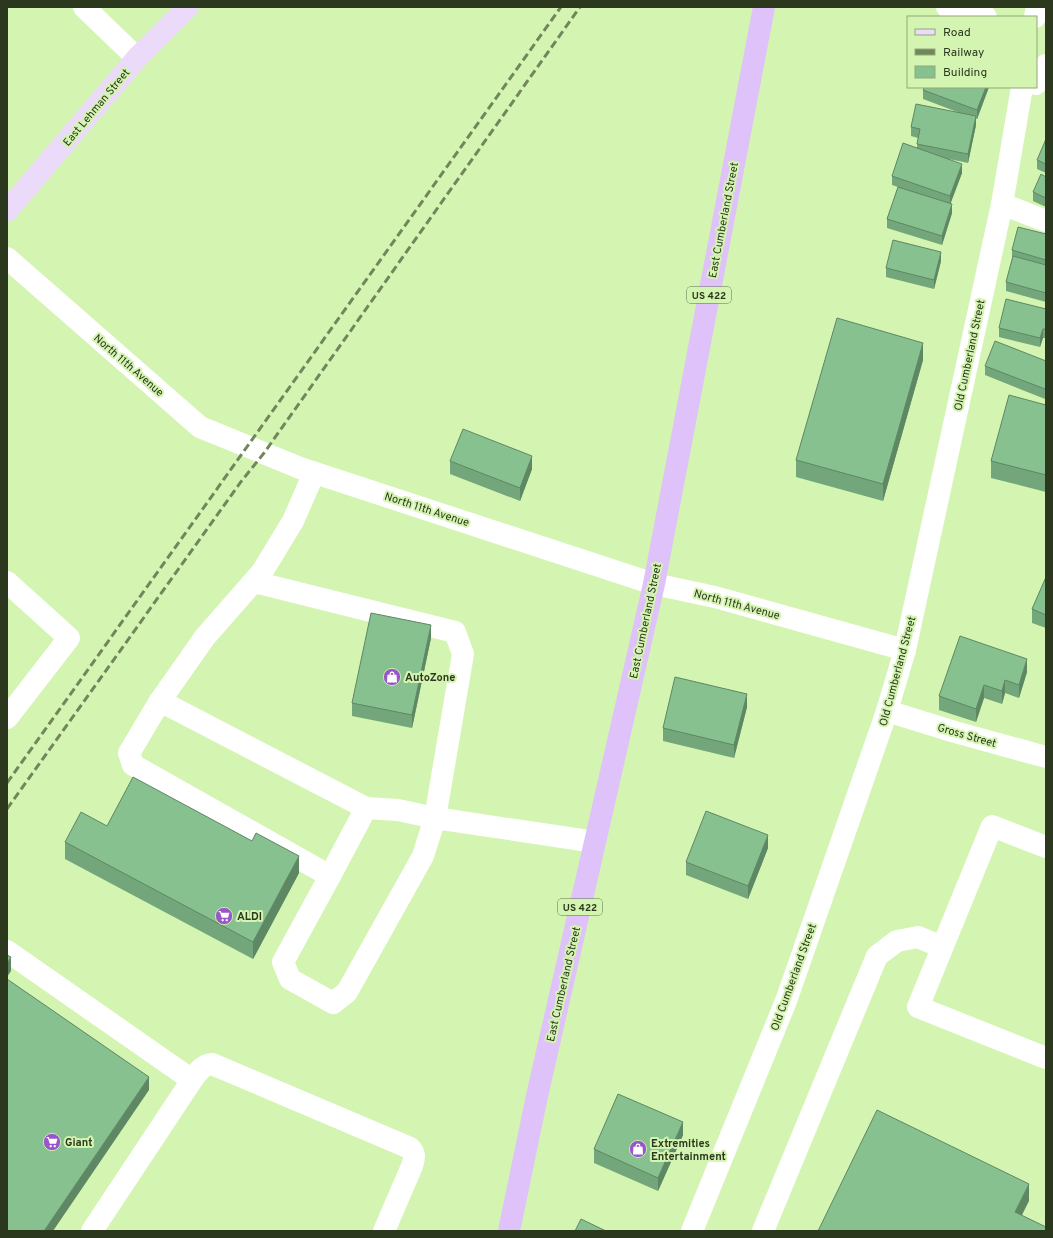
<svg xmlns="http://www.w3.org/2000/svg" width="1053" height="1238" viewBox="0 0 1053 1238" font-family="Overpass,sans-serif">
<rect width="100%" height="100%" fill="#d4f4b1"/>
<g fill="none" stroke-linecap="round" stroke-linejoin="round">
<g stroke="#fff" stroke-width="22">
<path d="M84,7L137,58"/>
<path d="M947,7L986,17"/>
<path d="M1035,17L1037,7"/>
<path d="M1036,84L1046,65"/>
<path d="M1002,204L1046,221"/>
<path d="M7,258L200,427L300,468L654,584L715,597L905,650"/>
<path d="M7,582L69,638L7,718"/>
<path d="M254,582L455,632L463,654L435,818L423,856L347,992L333,1003L290,979L283,962L330,876L133,765L129,753L160,701L205,637L262,572L293,521L314,473"/>
<path d="M160,701L366,808L398,810L435,818L595,842"/>
<path d="M887,711L955,732L1046,757"/>
<path d="M1046,847L992,826L918,1007L1046,1058"/>
<path d="M330,876L366,808"/>
<path d="M7,951L192,1080C198,1072 202,1065 212,1064L410,1148C416,1154 414,1159 412,1166L384,1231"/>
<path d="M92,1231L192,1080"/>
<path d="M692,1231L786,1001L887,711L905,650L1002,204L1022,87"/>
<path d="M763,1231L877,956L897,941L918,937L942,947"/>
</g>
<path stroke="#ecdafb" stroke-width="22" d="M7,211L137,58L188,7"/>
<path stroke="#dfc2f9" stroke-width="22" d="M509,1231L537,1096L654,584L764,7"/>
<g stroke="#72865b" stroke-width="3" stroke-dasharray="8 4" stroke-linecap="butt">
<path d="M7,783L561,7"/>
<path d="M7,809L240,483L264,453L580,7"/>
</g>
</g>
<g fill="#73a67b">
<path d="M989,87L977,119H976V125L968,163L949,159L962,173L950,204L952,213L942,245L887,228V219L898,187L892,185V176L917,147L918,138L911,136V127L960,113L923,99V90Z"/>
<path d="M1046,139V173L1037,169V160Z"/>
<path d="M1046,177V207L1033,201V192Z"/>
<path d="M1046,234V302L1006,291V282L1012,259V250Z"/>
<path d="M941,261L934,289L886,277V268Z"/>
<path d="M1046,309V338H1043L1040,347L999,337V328Z"/>
<path d="M923,360L883,501L796,477V460Z"/>
<path d="M1046,361V396L1045,399L985,375V366Z"/>
<path d="M1046,405V492L991,478V461Z"/>
<path d="M450,461L532,469L520,501L450,474Z"/>
<path d="M1046,577V628L1032,623V609Z"/>
<path d="M431,638L412,728L352,716V703Z"/>
<path d="M1027,672L1019,698L1005,693L1002,704L984,698L976,722L939,710V696Z"/>
<path d="M747,707L734,758L663,741V728Z"/>
<path d="M107,826L299,873L253,959L65,859V842Z"/>
<path d="M768,848L748,899L686,875V862Z"/>
<path d="M683,1135L658,1191L594,1163V1149Z"/>
</g>
<g fill="#5e8764">
<path d="M986,87H989L977,119V110Z"/>
<path d="M976,116V125L968,163V154Z"/>
<path d="M962,164V173L950,205V196Z"/>
<path d="M952,204V213L942,245V236Z"/>
<path d="M941,252V261L934,289V280Z"/>
<path d="M1043,329V338L1040,347V338Z"/>
<path d="M923,343V360L883,501V484Z"/>
<path d="M1046,387V396L1045,399V389Z"/>
<path d="M532,456V469L520,501V488Z"/>
<path d="M431,625V638L412,728V715Z"/>
<path d="M1027,659V672L1019,698V685Z"/>
<path d="M1005,680V693L1002,704V691Z"/>
<path d="M984,685V698L976,722V709Z"/>
<path d="M747,694V707L734,758V745Z"/>
<path d="M768,835V848L748,899V886Z"/>
<path d="M299,856V873L253,959V942Z"/>
<path d="M11,957V971L7,977V964Z"/>
<path d="M149,1077V1090L53,1231H44Z"/>
<path d="M683,1122V1135L658,1191V1178Z"/>
<path d="M1029,1184V1201L1015,1229V1212Z"/>
</g>
<g fill="#86c18f" stroke="#5e8764">
<path d="M925,87H986L977,110L923,90Z"/>
<path d="M916,104L976,116L968,154L917,144L920,129L911,127Z"/>
<path d="M1046,139V164L1037,160Z"/>
<path d="M903,143L962,164L950,196L892,176Z"/>
<path d="M1041,174L1046,177V198L1033,192Z"/>
<path d="M898,187L952,204L942,236L887,219Z"/>
<path d="M1018,227L1046,234V260L1012,250Z"/>
<path d="M893,240L941,252L934,280L886,268Z"/>
<path d="M1013,256L1046,265V293L1006,282Z"/>
<path d="M1006,299L1046,309V329H1043L1040,338L999,328Z"/>
<path d="M837,318L923,343L883,484L796,460Z"/>
<path d="M995,341L1046,361V387L1045,389L985,366Z"/>
<path d="M1009,395L1046,405V475L991,461Z"/>
<path d="M463,429L532,456L520,488L450,461Z"/>
<path d="M1046,577V615L1032,609Z"/>
<path d="M371,613L431,625L412,715L352,703Z"/>
<path d="M960,636L1027,659L1019,685L1005,680L1002,691L984,685L976,709L939,696Z"/>
<path d="M675,677L747,694L734,745L663,728Z"/>
<path d="M133,777L252,841L256,833L299,856L253,942L65,842L81,812L107,826Z"/>
<path d="M706,811L768,835L748,886L686,862Z"/>
<path d="M7,955L11,957L7,964Z"/>
<path d="M7,979L149,1077L44,1231H7Z"/>
<path d="M618,1094L683,1122L658,1178L594,1149Z"/>
<path d="M877,1110L1029,1184L1015,1212L1046,1227V1231H818Z"/>
<path d="M581,1219L606,1231H575Z"/>
</g>
<defs>
<symbol id="shop-disc" viewBox="-11 -11 22 22"><circle r="9.5" fill="#9955ca" stroke="#d4f4b1"/><path d="M-5-2.5h2.3a2.7 3.5 0 0 1 5.4 0H5L5.5 6h-11ZM-1.5-2.5h3a1.5 2.3 0 0 0-3 0Z" fill="#fff"/></symbol>
<symbol id="supermarket-disc" viewBox="-11 -11 22 22"><circle r="9.5" fill="#9955ca" stroke="#d4f4b1"/><path d="M-6-5.5h2.5l.6 2H6L4.5 2H-2.5L-4.4-4H-6ZM-1.5 3.2a1.3 1.3 0 1 0 .1 0ZM3 3.2a1.3 1.3 0 1 0 .1 0Z" fill="#fff"/></symbol>
</defs>
<g fill-rule="evenodd">
<use href="#shop-disc" x="382" y="667" width="20" height="20"/>
<use href="#supermarket-disc" x="214" y="906" width="20" height="20"/>
<use href="#supermarket-disc" x="42" y="1132" width="20" height="20"/>
<use href="#shop-disc" x="628" y="1139" width="20" height="20"/>
</g>
<g text-anchor="middle" stroke-width="4" stroke-linejoin="round" paint-order="stroke">
<g fill="#d4f4b1" stroke="#5e704a" stroke-width="1">
<rect x="687" y="287" width="44" height="16" rx="3"/>
<rect x="558" y="899" width="44" height="16" rx="3"/>
</g>
<g font-size="10" font-weight="bold" fill="#2c381e">
<text x="709" y="299">US 422</text>
<text x="580" y="911">US 422</text>
</g>
<g font-size="11" fill="#2c381e" stroke="#d4f4b1">
<text transform="translate(96 107) rotate(-50)" y="4">East Lehman Street</text>
<text transform="translate(723 220) rotate(-79)" y="4">East Cumberland Street</text>
<text transform="translate(969 355) rotate(-78)" y="4">Old Cumberland Street</text>
<text transform="translate(129 365) rotate(41)" y="4">North 11th Avenue</text>
<text transform="translate(427 509) rotate(18)" y="4">North 11th Avenue</text>
<text transform="translate(737 604) rotate(15)" y="4">North 11th Avenue</text>
<text transform="translate(645 621) rotate(-78)" y="4">East Cumberland Street</text>
<text transform="translate(897 671) rotate(-75)" y="4">Old Cumberland Street</text>
<text transform="translate(967 735) rotate(16)" y="4">Gross Street</text>
<text transform="translate(793 977) rotate(-70)" y="4">Old Cumberland Street</text>
<text transform="translate(563 984) rotate(-77)" y="4">East Cumberland Street</text>
</g>
<g font-size="11" font-weight="bold" fill="#2c381e" stroke="#d4f4b1" text-anchor="start">
<text x="405" y="681">AutoZone</text>
<text x="237" y="920">ALDI</text>
<text x="65" y="1146">Giant</text>
<text x="651" y="1147">Extremities<tspan x="651" dy="13">Entertainment</tspan></text>
</g>
</g>
<rect width="1053" height="1238" fill="none" stroke="#2c381e" stroke-width="16"/>
<rect x="907" y="16" width="130" height="72" fill="#d4f4b1" stroke="#91a976"/>
<rect x="915" y="29" width="20" height="6" fill="#ecdafb" stroke="#91a976"/>
<text x="943" y="36" font-size="12" fill="#2c381e">Road</text>
<rect x="915" y="49" width="20" height="6" fill="#72865b" stroke="#91a976"/>
<text x="943" y="56" font-size="12" fill="#2c381e">Railway</text>
<rect x="915" y="66" width="20" height="12" fill="#86c18f" stroke="#91a976"/>
<text x="943" y="76" font-size="12" fill="#2c381e">Building</text>
</svg>
